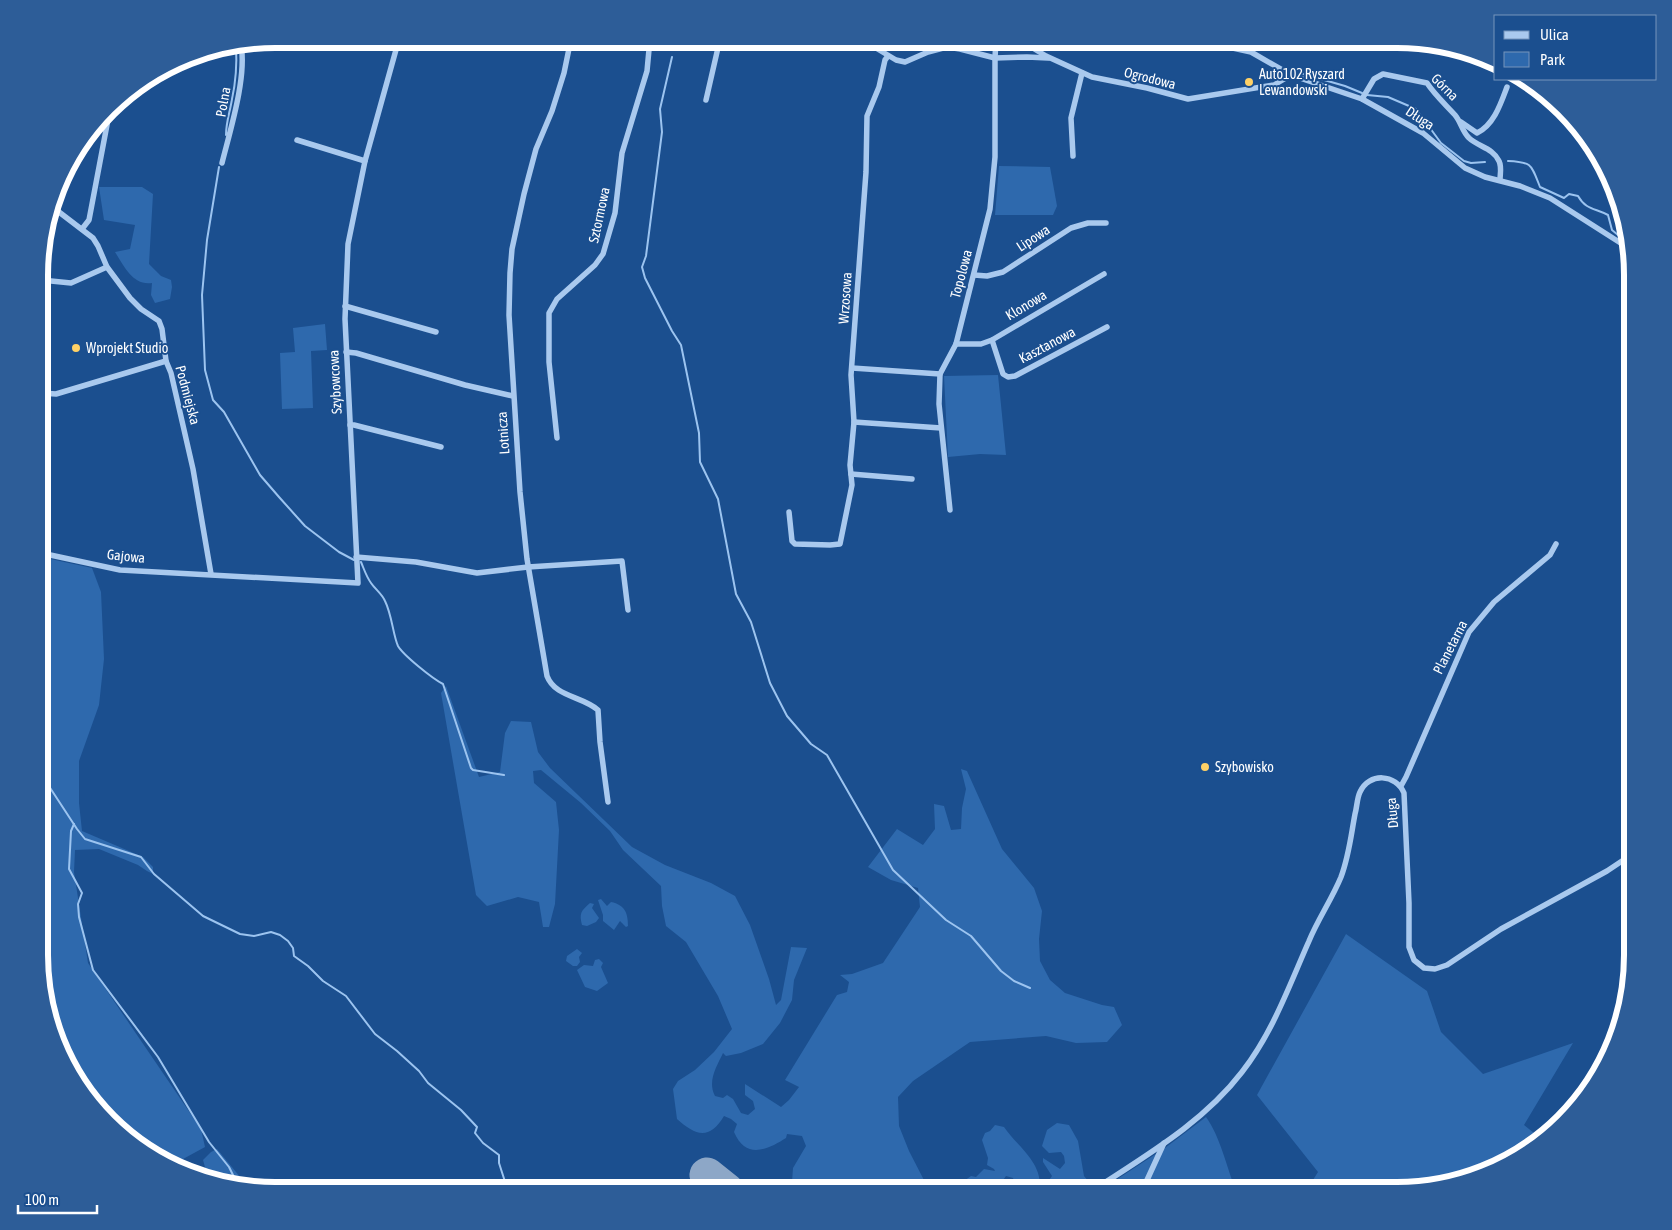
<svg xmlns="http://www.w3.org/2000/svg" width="1672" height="1230" viewBox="0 0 1672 1230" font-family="'Asap Condensed',sans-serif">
<rect width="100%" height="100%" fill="#1b4f8f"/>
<g fill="#2e69ad">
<path d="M999,166L1050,167L1057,206L1053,215H995Z"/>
<path d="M99,187H142L153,194L149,264L161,276L171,280L172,287L170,299L155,303L151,295L152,283C133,286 124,266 115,252L130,249L135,225L104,220Z"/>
<path d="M325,324L327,350L311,351L313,408L282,409L280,353L295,352L293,328Z"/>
<path d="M998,375L1006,455L980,454L948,457L944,376Z"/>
<path d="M41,557L92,568L101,592L104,659L99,705L79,761V803L82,831L143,857L153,867V874L147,871L138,865L99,849L75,850L74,872L88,963L201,1129L205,1147L172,1165L131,1142L70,1073L41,986Z"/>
<path d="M446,686L479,777L500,772L505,733L511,721L531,722L538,752L550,768L632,847L665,865L711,883L735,896L750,925L769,979L776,1005L781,1000L791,947L807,948L794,980L792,1000L780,1023L763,1044L741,1053L726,1056L723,1053C717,1066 707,1081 715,1096L723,1098L727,1095L733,1099L741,1113L748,1115L755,1109L753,1101L745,1095V1084L781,1107L789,1100L799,1087L785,1080L837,995L847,992L849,982L840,975L852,974L883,963L920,907L918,888L891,880L868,867L897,829L923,845L935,829L934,804L944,806L951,830L961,829L962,808L966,789L961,769L967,771L1002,849L1034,888L1042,911L1039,939L1040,961L1050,980L1065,993L1102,1005L1114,1007L1122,1025L1107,1042L1076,1043L1046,1036L970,1042L913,1081L898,1097L899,1126L909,1151L926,1184L925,1191H816L808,1184L797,1187L792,1182L793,1168L806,1146L802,1136L787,1134L786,1138C767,1150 746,1160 734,1132L737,1124L731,1119L724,1116C709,1141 695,1135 677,1119L673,1089L678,1081L695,1070L714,1052L732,1029L718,996L686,942L666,926L662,906L661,886L623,850L610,831L581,803L541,770L533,771L534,783L556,802L559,830L555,904L549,927H543L539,902L518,897L487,906L476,895L441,693Z"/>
<path d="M601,899L607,906L611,902C625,905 628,913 628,926L626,927L620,921L614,930L603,921V915L598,900Z"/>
<path d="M590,903L594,904L592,908L599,918L596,922L587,926L582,925C579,913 581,911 590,903Z"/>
<path d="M1346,934L1427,991L1441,1032L1483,1074L1573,1043L1524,1125L1539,1137L1502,1167L1398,1191H1306L1318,1172L1257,1095Z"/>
<path d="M577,949L582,953L579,957L580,962L577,966H573L566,961L567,956Z"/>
<path d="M599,959L603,963L601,967L608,983L597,991L585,987L577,970L584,965L593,966L595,960Z"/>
<path d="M1206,1117C1220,1136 1227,1168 1236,1191H1099L1165,1148Z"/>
<path d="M1057,1123L1069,1125L1078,1141L1084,1176L1094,1188L1088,1191H1066L1067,1190C1062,1185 1052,1186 1047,1191H1017L1013,1178L1006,1176L995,1191H960L964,1181L971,1176L976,1177L984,1169L995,1171L994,1169L987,1165L988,1158L982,1140L985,1133L990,1131L995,1125L1004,1127C1017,1146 1041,1161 1040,1187H1044L1052,1176L1043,1162V1158L1060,1169L1065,1163L1064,1156L1061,1152L1049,1153L1042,1146L1047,1130Z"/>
<path d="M217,1149L250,1189L209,1181L203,1160L211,1152Z"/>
</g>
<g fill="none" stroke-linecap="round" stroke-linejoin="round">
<g stroke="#9cc4f0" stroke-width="2">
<path d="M672,57L660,109L662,132L646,256L642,267L645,278L672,331L681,345L699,433L700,462L718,499L736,594L751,622L770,683L787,716L811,744L827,755L893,870L946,920L971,936L1001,971L1014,981L1030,988"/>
<path d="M1300,73L1345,86L1362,93"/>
<path d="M1367,95L1388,97L1416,109L1441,143L1464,161L1471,163L1485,162"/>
<path d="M226,135C226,122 230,112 232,99C236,81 237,64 236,46"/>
<path d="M1508,161C1532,162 1531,164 1540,187L1564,198L1569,194L1578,196C1586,210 1595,208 1608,215L1612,230L1618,235H1625"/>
<path d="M219,167L207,240L202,295L205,370L213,400L224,412L260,475L279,497L305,526L339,552L354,560"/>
<path d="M361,562C364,569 366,576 371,583C375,589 382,594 385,601C392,615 393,635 398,646C403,655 433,679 443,684L471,768L473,770L504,775"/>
<path d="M41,774L77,829L85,839L141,857L154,874L203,916L240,934L254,936L271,932L280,935L288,941L293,948L294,956L308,966L323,981L346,996L375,1034L397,1051L419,1071L428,1083L461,1110L477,1127L475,1133L483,1143L499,1155V1163L508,1191"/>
<path d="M74,824L71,831L69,869L82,893L78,904L79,917L93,970L158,1057L209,1142L229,1167L239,1187"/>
</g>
<path stroke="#8da7c7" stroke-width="35" d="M707,1175L727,1191"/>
<g stroke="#a9c9ee" stroke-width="5.5">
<path d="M571,39L564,73L552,111L536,149L524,194L512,249L510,273L509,315L520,492L527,559L547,676C555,697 582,696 598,710L600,742L608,802"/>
<path d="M861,39L896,60L905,62L928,52L947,47L960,49L995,58L1027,57L1048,58"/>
<path d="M1018,39L1046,56L1092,77L1147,88L1188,99L1274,85L1291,75"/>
<path d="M1182,39L1219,45L1251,52L1291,75L1362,99L1423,133L1465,168L1485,177L1520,186L1550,198L1630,249"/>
<path d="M1362,99L1374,79L1383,74L1427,83C1435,95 1445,104 1455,115C1461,122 1462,131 1469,138C1479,147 1493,148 1499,161C1502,167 1500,174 1500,180"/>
<path d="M706,100L720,39"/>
<path d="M1461,122L1477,133C1494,125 1501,103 1507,87"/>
<path d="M297,140L365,161"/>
<path d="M1073,156L1071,118L1082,73"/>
<path d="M222,163C230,131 247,77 241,45"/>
<path d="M53,205L59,212L93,238L98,246L107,267L130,298L141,309L159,321L162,329L166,361L171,373L193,469L211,574"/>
<path d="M82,229L89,220L110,109"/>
<path d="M974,275L987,276L1003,272L1071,228L1088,223H1106"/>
<path d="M41,280L71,283L107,267"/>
<path d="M345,306L436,332"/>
<path d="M992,340L1003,374L1008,377L1015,376L1107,327"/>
<path d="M956,344H981L992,340L1104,274"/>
<path d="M346,352L356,353L465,385L513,396"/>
<path d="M852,368L940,374"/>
<path d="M41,393L56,394L166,361"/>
<path d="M854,422L941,428"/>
<path d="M350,425H354L441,447"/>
<path d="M557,438L549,362V313L557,299L595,265L603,254L615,213L622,153L647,71L650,39"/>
<path d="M851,474L912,479"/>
<path d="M950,510L939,404L940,374L956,344L990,209L995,157V58L996,39"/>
<path d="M789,512L792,541L795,544L830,545L840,544L852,485L850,465L854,422L851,375L866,172L867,116L879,87L885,60L888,56"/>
<path d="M41,553L120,570L358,583L345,319L348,244L365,161L399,39"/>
<path d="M356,557L416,562L477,573L528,567L622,561L628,610"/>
<path d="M1401,786L1406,777L1469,632L1494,602L1550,555L1556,544"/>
<path d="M1092,1191C1145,1156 1203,1123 1242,1072C1273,1032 1289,986 1309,941C1318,919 1332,899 1341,877C1349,856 1351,835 1355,814C1357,807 1357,798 1360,792C1369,772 1396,774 1404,793L1409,903V947L1414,960L1424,968L1435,969L1447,965L1501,929L1607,871L1628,857L1633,851"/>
<path d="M1142,1191L1164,1143"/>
</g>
</g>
<g fill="#ffd166" stroke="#1b4f8f" stroke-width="2">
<circle cx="1249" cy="82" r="5"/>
<circle cx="76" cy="348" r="5"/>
<circle cx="1205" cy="767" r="5"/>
</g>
<g text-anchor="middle" stroke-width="4" stroke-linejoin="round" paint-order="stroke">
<g font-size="14" fill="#fff" stroke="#1b4f8f" text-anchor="start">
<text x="1259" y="79">Auto102 Ryszard<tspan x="1259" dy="16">Lewandowski</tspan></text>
<text x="86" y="353">Wprojekt Studio</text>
<text x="1215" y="772">Szybowisko</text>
</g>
<g font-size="14" fill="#fff" stroke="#1b4f8f">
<text transform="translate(1150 78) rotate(14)" y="5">Ogrodowa</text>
<text transform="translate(1445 87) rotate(45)" y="5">Górna</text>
<text transform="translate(223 102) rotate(-80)" y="5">Polna</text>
<text transform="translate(1420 118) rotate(33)" y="5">Długa</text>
<text transform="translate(599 215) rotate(-78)" y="5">Sztormowa</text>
<text transform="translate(1033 238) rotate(-33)" y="5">Lipowa</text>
<text transform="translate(961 274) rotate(-75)" y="5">Topolowa</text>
<text transform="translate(845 298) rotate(-86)" y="5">Wrzosowa</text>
<text transform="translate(1026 305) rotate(-31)" y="5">Klonowa</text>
<text transform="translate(1047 345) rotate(-28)" y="5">Kasztanowa</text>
<text transform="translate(335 382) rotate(-93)" y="5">Szybowcowa</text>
<text transform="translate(188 395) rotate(75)" y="5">Podmiejska</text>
<text transform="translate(503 433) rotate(-94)" y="5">Lotnicza</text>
<text transform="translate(126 556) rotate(6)" y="5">Gajowa</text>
<text transform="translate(1450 647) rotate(-63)" y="5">Planetarna</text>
<text transform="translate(1392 813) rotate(-95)" y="5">Długa</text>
</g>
</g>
<path d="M0 0H1672V1230H0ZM275 48H1397A227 227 0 0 1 1624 275V955A227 227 0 0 1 1397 1182H275A227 227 0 0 1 48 955V275A227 227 0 0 1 275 48Z" fill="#2d5d98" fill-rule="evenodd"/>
<path fill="none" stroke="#fff" stroke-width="6" d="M275 48H1397A227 227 0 0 1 1624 275V955A227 227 0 0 1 1397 1182H275A227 227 0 0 1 48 955V275A227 227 0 0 1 275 48Z"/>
<rect x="1494" y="15" width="162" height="65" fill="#1b4f8f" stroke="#7695bc"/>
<rect x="1504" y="31" width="25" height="8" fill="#a9c9ee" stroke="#7695bc"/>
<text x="1540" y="40" font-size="15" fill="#ffffff">Ulica</text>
<rect x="1504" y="52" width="25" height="15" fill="#2e69ad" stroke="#7695bc"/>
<text x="1540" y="65" font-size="15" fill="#ffffff">Park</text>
<path d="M18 1205v8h79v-8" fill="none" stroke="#ffffff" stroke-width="2.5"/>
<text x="25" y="1205" font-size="15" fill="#ffffff" stroke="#1b4f8f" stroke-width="4" paint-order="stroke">100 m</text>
</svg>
